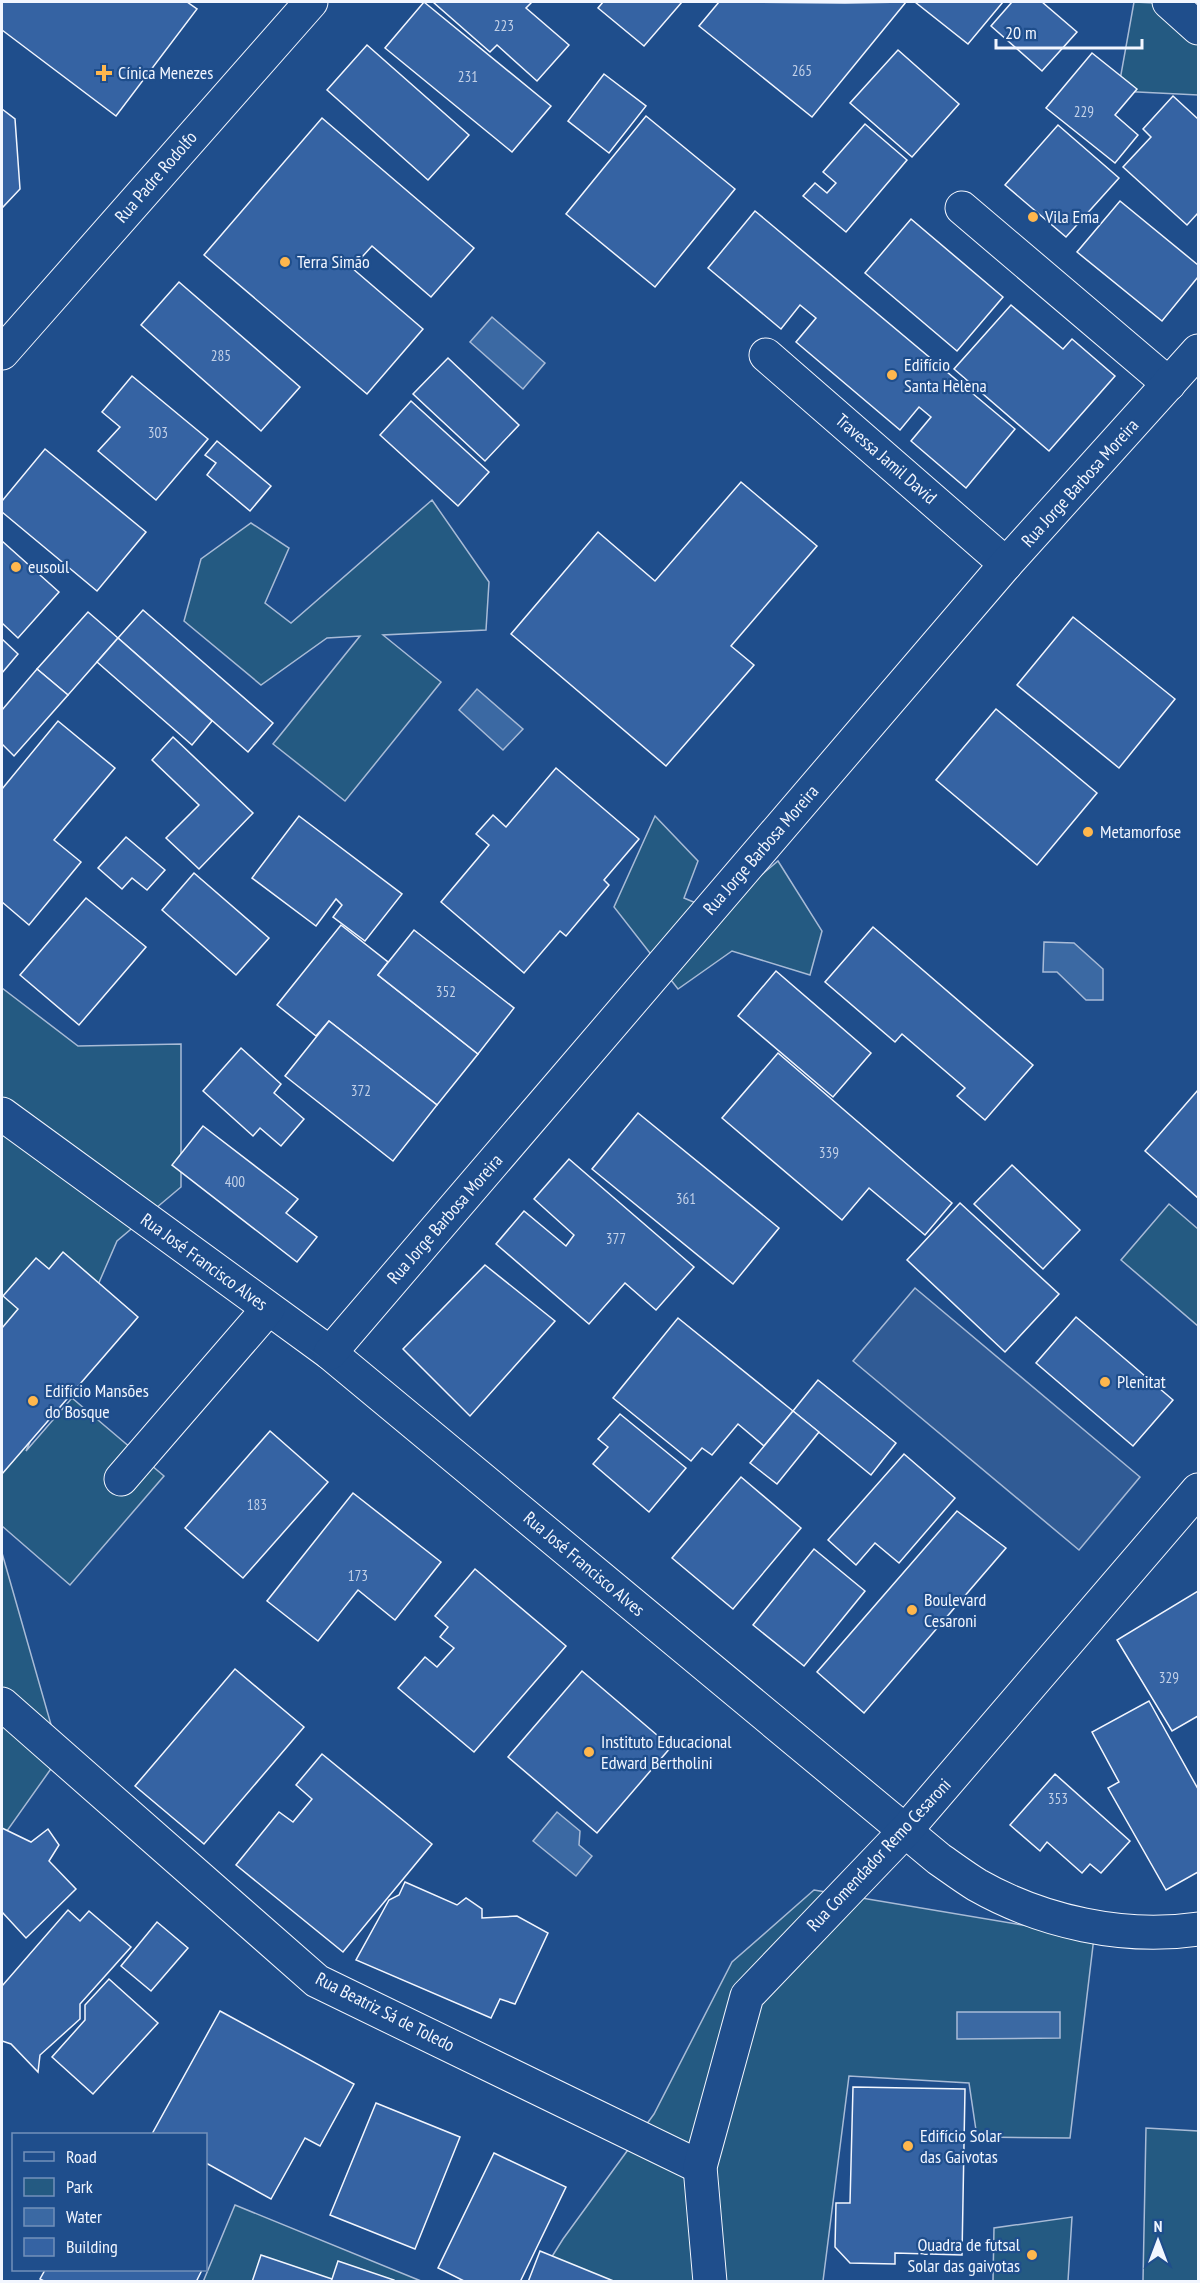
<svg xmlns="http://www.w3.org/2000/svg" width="1200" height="2283" viewBox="0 0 1200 2283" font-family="'PT Sans Narrow',sans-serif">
<rect width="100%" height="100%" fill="#1f4e8c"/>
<g fill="#245a82" stroke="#a8bbd7" stroke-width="1.5">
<path d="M1134,2L1198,5V95L1118,91Z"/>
<path d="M432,500L489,582L486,630L383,635L441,682L345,801L273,744L360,636L327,638L261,685L184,621L201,559L251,523L289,548L265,603L291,623Z"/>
<path d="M655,816L698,861L684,898L717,912L778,861L822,931L810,975L732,951L678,989L614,907Z"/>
<path d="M2,988L78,1046L181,1044V1187L117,1241L26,1451L72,1398L164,1476L70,1585L2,1526Z"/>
<path d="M1169,1204L1198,1229V1326L1121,1260Z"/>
<path d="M2,1553L60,1756L2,1838Z"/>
<path d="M814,1890L1094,1937L1070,2138L977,2137L969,2083L849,2076L823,2281L536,2282L563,2239L654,2114L732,1962Z"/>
<path d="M1146,2128L1198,2131V2281H1143Z"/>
<path d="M235,2205L421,2281L203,2282Z"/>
<path d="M1072,2217L1068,2281H993L994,2228Z"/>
</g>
<path fill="#305b95" stroke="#a8bbd7" stroke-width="1.5" d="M915,1288L1140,1477L1079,1550L853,1361Z"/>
<g fill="#3b69a3" stroke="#a8bbd7" stroke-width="1.5">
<path d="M492,317L545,363L523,389L470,342Z"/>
<path d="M477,689L523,729L503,750L459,710Z"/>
<path d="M1044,942L1074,943L1103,969V1000H1086L1057,972H1043Z"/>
<path d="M557,1812L580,1831L579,1845L592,1856L576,1876L533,1841Z"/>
<path d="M957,2012H1060V2038L957,2039Z"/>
</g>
<g fill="#3563a3" stroke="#f2f6ff" stroke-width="1.5">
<path d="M2,2H187L197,9L116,116L2,30Z"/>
<path d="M424,2L551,106L512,152L385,48Z"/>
<path d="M433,2H530L531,3L526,8L569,45L537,81L497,45L490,52Z"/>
<path d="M603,2H682L644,46L598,8Z"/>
<path d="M719,2L845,3L906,2L812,117L699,26Z"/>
<path d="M915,2H1003L968,44Z"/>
<path d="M1012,2H1042L1077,32L1042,71L991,26Z"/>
<path d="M367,45L469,135L428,180L327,90Z"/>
<path d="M898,50L959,104L912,157L850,103Z"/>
<path d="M1092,53L1137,89L1115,115L1138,135L1115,163L1046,108Z"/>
<path d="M604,74L646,106L609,153L568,121Z"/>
<path d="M1173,96L1198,119V213L1187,225L1123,167L1151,137L1143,129Z"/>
<path d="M2,109L15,119L20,189L2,208Z"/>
<path d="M646,116L735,189L655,287L566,214Z"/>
<path d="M322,118L474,248L431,297L372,246L352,268L423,329L367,394L204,255Z"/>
<path d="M865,124L907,160L846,232L803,196L815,183L827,193L836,183L823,172Z"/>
<path d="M1058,125L1119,178L1066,237L1005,185Z"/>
<path d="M1120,201L1198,265V277L1162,321L1077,252Z"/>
<path d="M755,211L1015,429L966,488L911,441L931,417L919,407L900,430L796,342L816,318L800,305L781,329L708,268Z"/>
<path d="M911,219L1003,297L957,351L865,273Z"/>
<path d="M179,282L300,387L261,431L141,325Z"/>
<path d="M1011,305L1063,349L1072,339L1115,376L1049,451L954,369Z"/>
<path d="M448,358L519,425L485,461L413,394Z"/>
<path d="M132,376L208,439L156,500L98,451L120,427L102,412Z"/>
<path d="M411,401L489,472L458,506L380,435Z"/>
<path d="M217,441L271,486L250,511L207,475L216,463L205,455Z"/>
<path d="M45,449L146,532L97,591L2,512V501Z"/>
<path d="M741,482L817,546L731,646L754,665L666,766L511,634L598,532L655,581Z"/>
<path d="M2,541L59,592L18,638L2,623Z"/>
<path d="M143,610L273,723L248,752L118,638Z"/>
<path d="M88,612L118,638L68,695L37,669Z"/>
<path d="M1073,617L1175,699L1119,768L1017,685Z"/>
<path d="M118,638L212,721L192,745L97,662Z"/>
<path d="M2,639L18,654L2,673Z"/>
<path d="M37,669L68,695L14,756L2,744V710Z"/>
<path d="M996,709L1097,793L1037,865L936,780Z"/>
<path d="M58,721L115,768L54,840L81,862L29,925L2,902V789Z"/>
<path d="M173,737L253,813L199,869L166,838L199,805L152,760Z"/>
<path d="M556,768L639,839L604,880L609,885L566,936L560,931L524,973L441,902L489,845L476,834L493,815L506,827Z"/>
<path d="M299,816L402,894L365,941L333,917L342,905L336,899L316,926L252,878Z"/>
<path d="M126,837L165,870L147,890L132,878L122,889L98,868Z"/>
<path d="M194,873L269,938L236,975L162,910Z"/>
<path d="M86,898L146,947L79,1025L20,975Z"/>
<path d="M341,925L388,962L378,975L478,1054L437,1105L329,1021L316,1036L277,1005Z"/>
<path d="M873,927L1033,1065L985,1120L957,1096L965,1088L902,1034L895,1042L825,982Z"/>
<path d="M414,930L514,1008L478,1054L378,975Z"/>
<path d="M776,971L871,1053L833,1097L738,1016Z"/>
<path d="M329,1021L437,1105L393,1161L285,1076Z"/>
<path d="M241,1048L281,1084L274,1093L304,1119L281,1146L260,1128L253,1136L203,1091Z"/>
<path d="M778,1053L952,1203L925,1235L869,1188L842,1220L722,1118Z"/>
<path d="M1198,1090V1198L1145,1151Z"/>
<path d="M638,1113L779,1228L733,1284L592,1169Z"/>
<path d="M203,1126L298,1199L286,1213L317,1237L297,1262L172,1165Z"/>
<path d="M569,1159L694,1267L656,1310L625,1283L589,1324L496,1244L524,1211L566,1246L574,1235L534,1199Z"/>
<path d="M1012,1165L1080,1230L1043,1269L974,1204Z"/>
<path d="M960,1203L1059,1294L1005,1352L907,1260Z"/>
<path d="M63,1252L138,1317L2,1474V1328L18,1309L3,1296L36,1258L49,1269Z"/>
<path d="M485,1265L555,1321L470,1416L403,1349Z"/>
<path d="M1076,1317L1173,1400L1133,1446L1036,1363Z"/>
<path d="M678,1318L793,1411L764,1446L738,1424L712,1455L702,1448L691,1461L613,1398Z"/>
<path d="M818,1380L896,1443L871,1475L793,1411Z"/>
<path d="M793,1411L819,1432L777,1484L750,1463Z"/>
<path d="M620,1414L686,1468L649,1512L593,1464L608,1447L598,1439Z"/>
<path d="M270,1431L328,1482L243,1578L185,1528Z"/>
<path d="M904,1454L955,1498L899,1563L875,1543L856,1565L828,1540Z"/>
<path d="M741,1477L801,1528L733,1609L672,1558Z"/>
<path d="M353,1493L441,1562L395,1620L358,1590L318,1641L267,1601Z"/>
<path d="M957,1511L1006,1548L864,1713L817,1672Z"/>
<path d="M814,1549L865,1591L804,1666L753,1625Z"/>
<path d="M475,1569L566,1646L474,1752L398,1688L425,1657L437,1667L454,1648L440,1637L448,1627L435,1616Z"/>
<path d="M1198,1591V1716L1172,1731L1117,1640Z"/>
<path d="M235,1669L304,1727L204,1844L135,1786Z"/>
<path d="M582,1671L671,1747L597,1833L508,1757Z"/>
<path d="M1149,1701L1198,1789V1872L1166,1890L1108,1788L1119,1782L1092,1732Z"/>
<path d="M322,1754L432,1844L343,1952L236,1865L279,1812L293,1822L312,1799L296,1785Z"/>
<path d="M1055,1774L1130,1841L1101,1873L1090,1864L1082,1873L1047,1842L1040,1851L1010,1825Z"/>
<path d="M2,1828L31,1842L48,1829L59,1845L49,1861L76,1889L26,1938L2,1912Z"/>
<path d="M405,1882L457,1905L466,1898L482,1909V1918L517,1916L548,1933L515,2004L500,1999L491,2018L356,1960L389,1900L399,1895Z"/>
<path d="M68,1910L80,1921L89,1911L131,1947L80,2004V2019L40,2055L38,2072L11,2044L2,2041V1986Z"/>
<path d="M157,1922L188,1948L151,1991L121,1966Z"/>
<path d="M109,1979L158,2023L93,2094L52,2057L85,2020V2005Z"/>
<path d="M220,2011L354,2084L320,2146L305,2138L271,2199L206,2163V2134H152Z"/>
<path d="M853,2087L965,2089L962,2255L895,2253V2264L850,2263L835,2247L836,2203H850Z"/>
<path d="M376,2103L460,2137L415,2249L330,2215Z"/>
<path d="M494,2153L566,2187L520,2282H466L438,2268Z"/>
<path d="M540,2251L616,2282H528Z"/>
<path d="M261,2255L332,2279L331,2282H252Z"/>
<path d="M338,2261L394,2280V2282H331Z"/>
<path d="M45,2270H202L196,2282H46L40,2279Z"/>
</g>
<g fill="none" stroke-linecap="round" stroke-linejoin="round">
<defs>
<g id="minor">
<path d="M1169,2L1198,28"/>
<path d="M962,208L1169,384"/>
<path d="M2,353L311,2"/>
<path d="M766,355L1006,564"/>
<path d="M2,1114L330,1353L939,1859C952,1868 964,1877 977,1885C1042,1922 1124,1940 1198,1929"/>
<path d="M330,1353L1006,564L1198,351"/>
<path d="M121,1479L268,1309"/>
<path d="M2,1704L317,1981L700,2167"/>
<path d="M710,2282L700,2167L747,1996L906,1830L1198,1490"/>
</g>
</defs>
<use href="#minor" stroke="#f2f6ff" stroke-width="35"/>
<use href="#minor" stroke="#1f4e8c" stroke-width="33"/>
</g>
<g fill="#ffb74d" stroke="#1f4e8c" stroke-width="2">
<path d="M101 64h6v6h6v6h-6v6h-6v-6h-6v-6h6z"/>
<circle cx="1033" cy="217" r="6"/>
<circle cx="285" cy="262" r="6"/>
<circle cx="892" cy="375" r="6"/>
<circle cx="16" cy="567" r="6"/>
<circle cx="1088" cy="832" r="6"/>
<circle cx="1105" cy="1382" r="6"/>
<circle cx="33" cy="1401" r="6"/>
<circle cx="912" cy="1610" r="6"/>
<circle cx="589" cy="1752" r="6"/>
<circle cx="908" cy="2146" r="6"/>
<circle cx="1032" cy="2255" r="6"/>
</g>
<g text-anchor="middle" stroke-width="4.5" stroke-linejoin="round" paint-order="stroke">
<g font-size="15" fill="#c3d1e8">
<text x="504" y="31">223</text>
<text x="802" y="76">265</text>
<text x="468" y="82">231</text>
<text x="1084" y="117">229</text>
<text x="221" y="361">285</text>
<text x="158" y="438">303</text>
<text x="446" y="997">352</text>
<text x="361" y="1096">372</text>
<text x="829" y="1158">339</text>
<text x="235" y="1187">400</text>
<text x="686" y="1204">361</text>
<text x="616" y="1244">377</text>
<text x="257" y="1510">183</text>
<text x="358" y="1581">173</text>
<text x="1169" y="1683">329</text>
<text x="1058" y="1804">353</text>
</g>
<g font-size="18" fill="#f2f6ff" stroke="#1f4e8c" text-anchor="start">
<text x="118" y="79">Cínica Menezes</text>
<text x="1045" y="223">Vila Ema</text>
<text x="297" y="268">Terra Simão</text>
<text x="904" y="371">Edifício<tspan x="904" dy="21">Santa Helena</tspan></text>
<text x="28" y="573">eusoul</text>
<text x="1100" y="838">Metamorfose</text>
<text x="1117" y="1388">Plenitat</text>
<text x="45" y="1397">Edifício Mansões<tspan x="45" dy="21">do Bosque</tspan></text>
<text x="924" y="1606">Boulevard<tspan x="924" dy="21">Cesaroni</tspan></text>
<text x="601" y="1748">Instituto Educacional<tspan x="601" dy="21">Edward Bertholini</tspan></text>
<text x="920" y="2142">Edifício Solar<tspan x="920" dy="21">das Gaivotas</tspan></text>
<text x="1020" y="2251" text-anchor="end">Quadra de futsal<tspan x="1020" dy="21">Solar das gaivotas</tspan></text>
</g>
<g font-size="18" fill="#f2f6ff" stroke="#1f4e8c">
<text transform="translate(156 177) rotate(-49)" y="6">Rua Padre Rodolfo</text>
<text transform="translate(886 459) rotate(41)" y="6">Travessa Jamil David</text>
<text transform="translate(1080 483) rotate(-48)" y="6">Rua Jorge Barbosa Moreira</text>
<text transform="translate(761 850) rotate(-49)" y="6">Rua Jorge Barbosa Moreira</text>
<text transform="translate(445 1219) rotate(-49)" y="6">Rua Jorge Barbosa Moreira</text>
<text transform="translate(204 1262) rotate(36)" y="6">Rua José Francisco Alves</text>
<text transform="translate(584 1564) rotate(40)" y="6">Rua José Francisco Alves</text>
<text transform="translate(879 1855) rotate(-47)" y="6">Rua Comendador Remo Cesaroni</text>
<text transform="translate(385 2012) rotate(27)" y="6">Rua Beatriz Sá de Toledo</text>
</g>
</g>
<rect width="1200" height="2283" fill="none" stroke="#f2f6ff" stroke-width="6"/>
<rect x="12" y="2133" width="195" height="138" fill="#1f4e8c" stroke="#7391ba" stroke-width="1.5"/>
<rect x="24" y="2152" width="30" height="9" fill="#1f4e8c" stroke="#7391ba" stroke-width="1.5"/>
<text x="66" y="2163" font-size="18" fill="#f2f6ff">Road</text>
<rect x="24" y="2178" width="30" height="18" fill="#245a82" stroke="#7391ba" stroke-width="1.5"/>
<text x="66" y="2193" font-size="18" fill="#f2f6ff">Park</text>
<rect x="24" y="2208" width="30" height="18" fill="#3b69a3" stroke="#7391ba" stroke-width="1.5"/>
<text x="66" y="2223" font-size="18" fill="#f2f6ff">Water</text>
<rect x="24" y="2238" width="30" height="18" fill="#3563a3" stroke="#7391ba" stroke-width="1.5"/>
<text x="66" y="2253" font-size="18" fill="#f2f6ff">Building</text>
<g transform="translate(1158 2241)" stroke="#1f4e8c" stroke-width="4.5" paint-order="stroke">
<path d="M0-4.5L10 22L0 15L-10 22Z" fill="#f2f6ff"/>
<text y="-9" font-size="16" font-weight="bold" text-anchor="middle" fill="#f2f6ff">N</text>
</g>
<path d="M996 39v9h146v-9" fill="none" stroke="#f2f6ff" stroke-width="3"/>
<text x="1005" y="39" font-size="18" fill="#f2f6ff" stroke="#1f4e8c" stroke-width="4.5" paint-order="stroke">20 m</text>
</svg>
